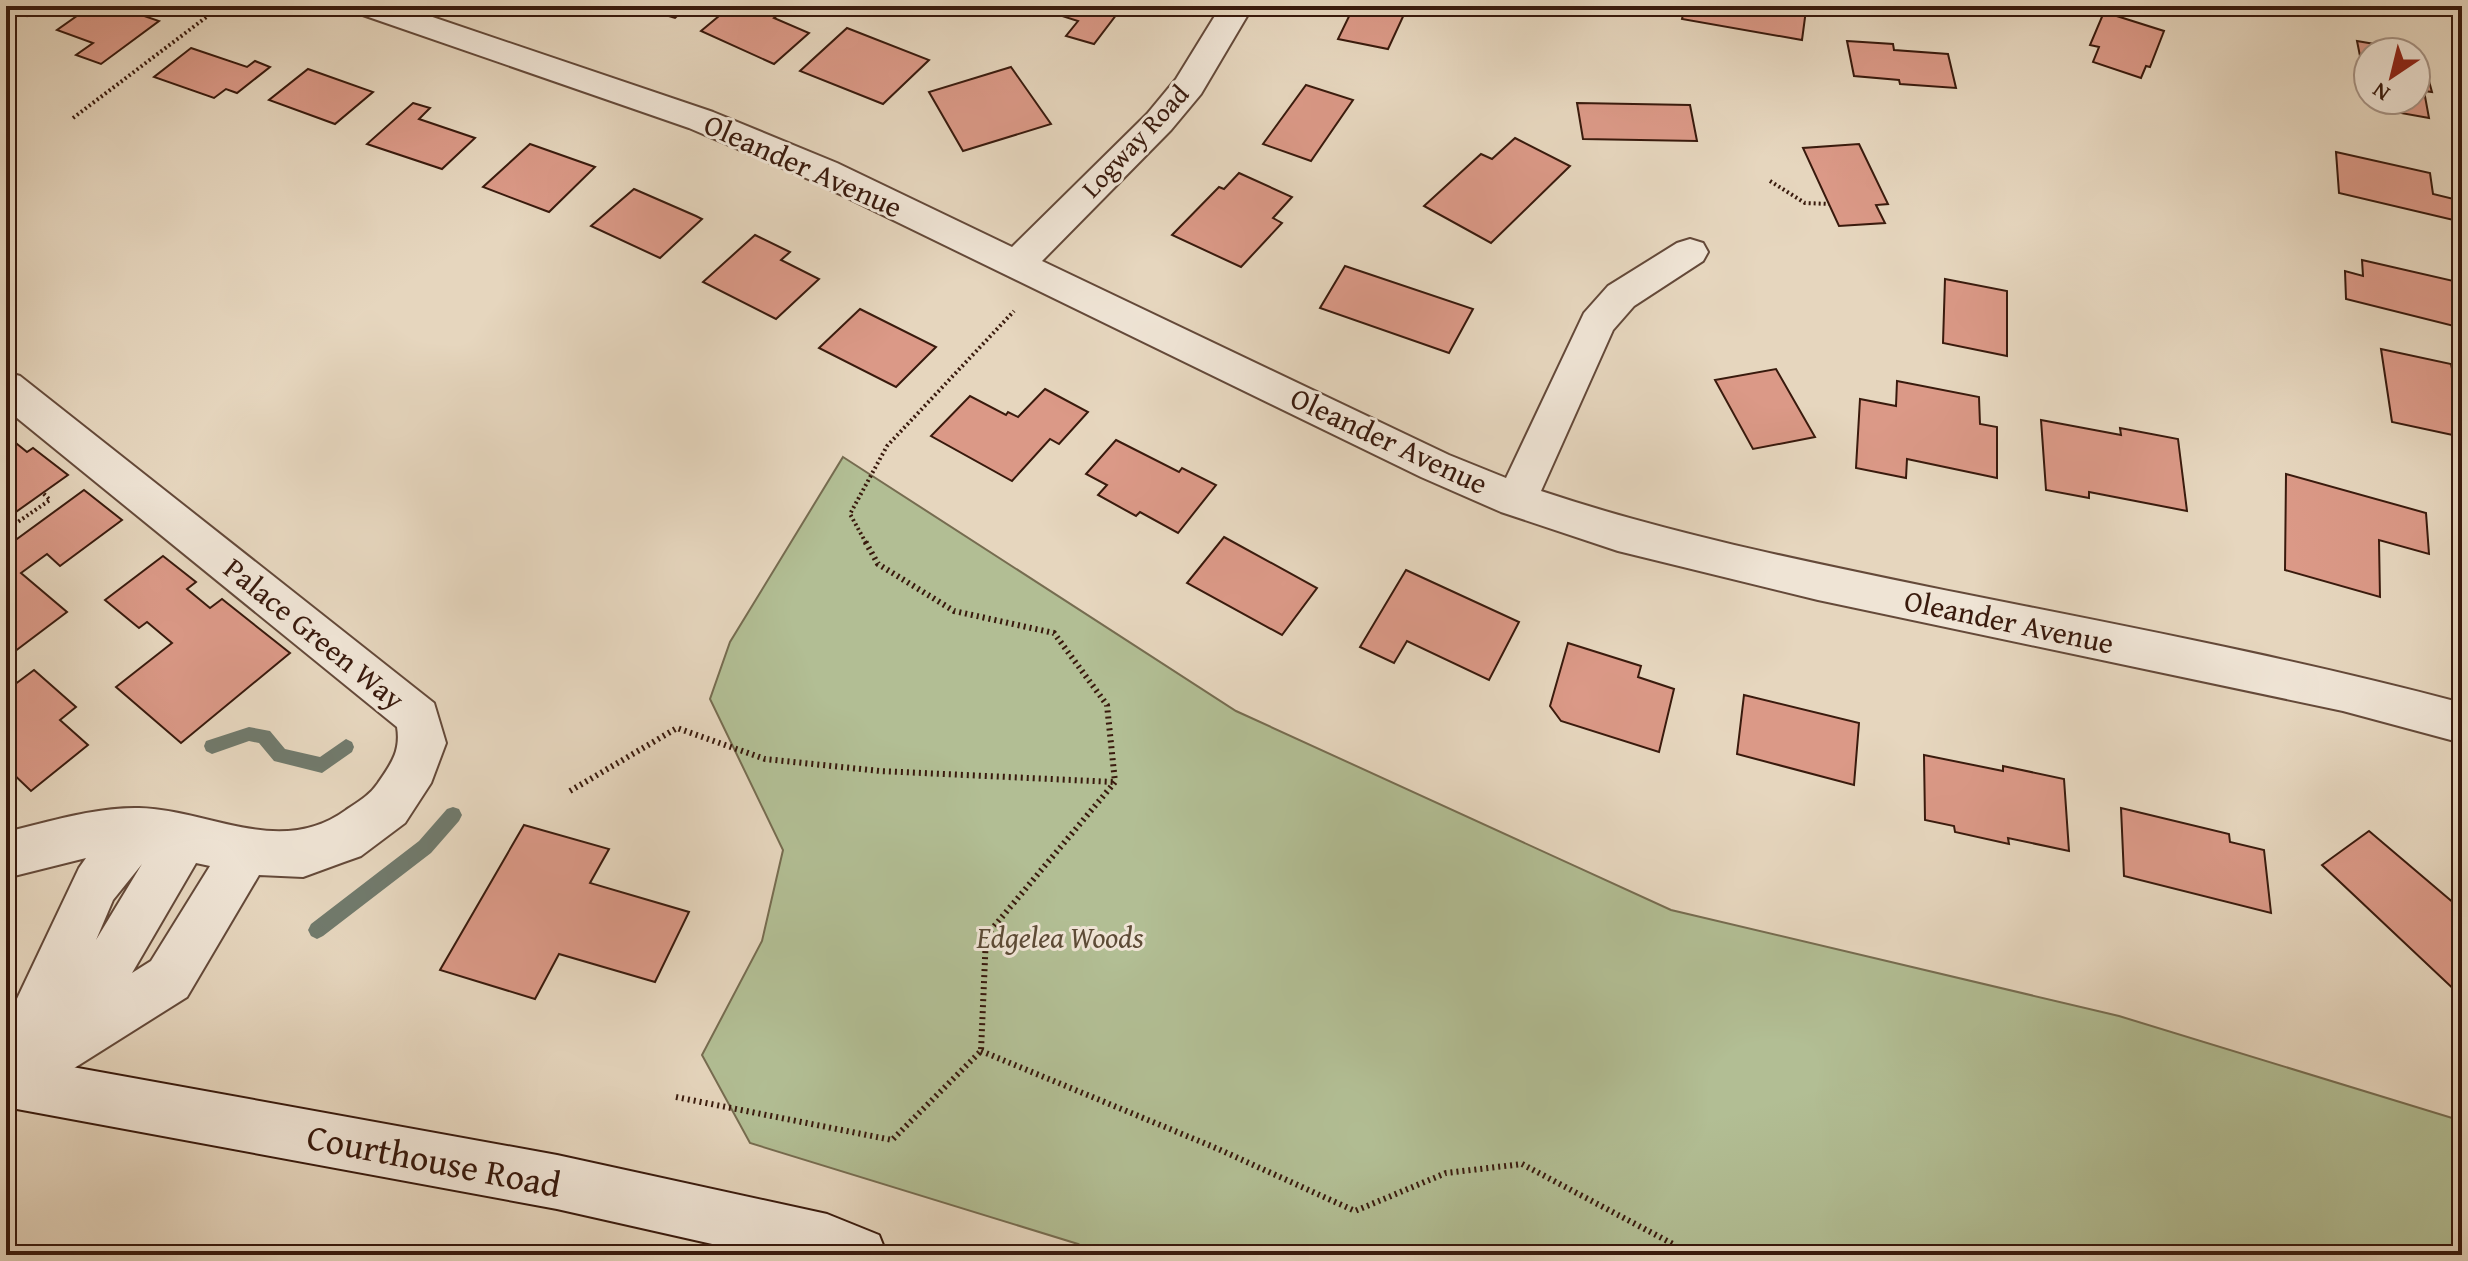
<svg xmlns="http://www.w3.org/2000/svg" width="2468" height="1261" viewBox="0 0 2468 1261" font-family="'Gentium Book Plus',serif">
<rect width="100%" height="100%" fill="#e6d6be"/>
<filter id="stains"><feTurbulence type="fractalNoise" baseFrequency=".0025" numOctaves="4"/><feColorMatrix values="0 0 0 0 .2 0 0 0 0 .09 0 0 0 0 .02 0 0 0 .5 -.17"/></filter>
<radialGradient id="worn" r=".72"><stop offset=".6" stop-color="#630" stop-opacity="0"/><stop offset="1" stop-color="#630" stop-opacity=".3"/></radialGradient>
<path fill="#b2be94" stroke="#766c50" stroke-width="2" d="M843,457L1236,711L1671,910L2119,1016L2462,1121V1255H1098L1078,1244L750,1143L702,1055L762,941L783,850L710,699L730,642Z"/>
<g fill="none" stroke-linecap="round" stroke-linejoin="round">
<g fill="#717a6c" fill-rule="evenodd">
<path d="M249,727L270,731L285,749L320,757L346,739L352,742L354,747L352,752L322,773L274,761L259,743L249,741L212,754L206,751L204,746L206,741Z"/>
<path d="M453,807L459,809L462,815L459,821L431,853L323,936L317,939L311,936L308,930L311,924L419,841L447,809Z"/>
</g>
</g>
<g fill="#db9987" stroke="#391a0d" stroke-width="2">
<path d="M6,6H42L27,16Z"/>
<path d="M91,6H115L159,21L101,64L76,55L93,43L57,30Z"/>
<path d="M635,6H688L675,18Z"/>
<path d="M731,6H790L774,18L809,33L774,64L701,31Z"/>
<path d="M1068,6H1123L1094,44L1066,36L1078,21L1062,16Z"/>
<path d="M1354,6L1407,8L1388,49L1338,39Z"/>
<path d="M1685,6H1782L1806,10L1802,40L1682,19Z"/>
<path d="M2104,12L2164,31L2150,67L2146,66L2141,78L2093,62L2099,47L2090,45Z"/>
<path d="M847,28L929,60L883,104L800,71Z"/>
<path d="M1847,41L1893,44L1894,50L1948,54L1956,88L1900,84L1899,80L1854,76Z"/>
<path d="M2357,41L2421,52L2432,92L2424,91L2429,118L2384,110L2382,100H2416V52H2368V82L2365,81Z"/>
<path d="M191,48L247,67L255,61L270,67L237,93L226,89L214,98L154,77Z"/>
<path d="M1011,67L1051,124L963,151L929,92Z"/>
<path d="M308,69L373,92L335,124L269,100Z"/>
<path d="M1306,85L1353,100L1311,161L1263,144Z"/>
<path d="M413,103L430,108L419,119L475,138L442,169L367,144Z"/>
<path d="M1577,103L1690,105L1697,141L1583,139Z"/>
<path d="M1515,138L1570,166L1491,243L1424,206L1481,154L1492,159Z"/>
<path d="M530,144L595,167L549,212L483,187Z"/>
<path d="M1859,144L1888,204L1876,205L1885,223L1839,226L1803,148Z"/>
<path d="M2336,152L2430,173L2433,194L2462,201V222L2339,193Z"/>
<path d="M1239,173L1292,197L1273,218L1282,223L1241,267L1172,235L1219,187L1224,189Z"/>
<path d="M634,189L696,216L702,219L660,258L591,226Z"/>
<path d="M755,235L790,252L781,260L819,279L776,319L703,282Z"/>
<path d="M2362,260L2458,282L2462,294V328L2346,299L2345,271L2363,276Z"/>
<path d="M1345,266L1473,309L1449,353L1320,308Z"/>
<path d="M1945,279L2007,291V356L1943,343Z"/>
<path d="M860,309L936,347L896,387L819,348Z"/>
<path d="M2381,349L2451,364L2462,416V437L2392,422Z"/>
<path d="M1776,369L1815,437L1753,449L1715,380Z"/>
<path d="M1897,381L1979,397L1980,424L1997,427V478L1907,459L1906,478L1856,468L1860,399L1896,406Z"/>
<path d="M1045,389L1088,412L1059,444L1050,439L1012,481L931,436L970,396L1006,415L1008,412L1018,417Z"/>
<path d="M2041,420L2121,435L2120,428L2178,439L2187,511L2089,492V498L2046,490Z"/>
<path d="M6,435L27,452L33,448L68,475L6,519Z"/>
<path d="M1116,440L1179,472L1182,468L1216,485L1178,533L1140,512L1136,516L1098,495L1107,485L1086,474Z"/>
<path d="M2286,474L2426,513L2429,554L2379,540L2380,597L2285,570Z"/>
<path d="M84,490L122,520L60,566L47,554L21,573L67,612L6,658V547Z"/>
<path d="M1224,537L1317,588L1282,635L1187,583Z"/>
<path d="M163,556L196,582L187,589L210,608L222,599L290,653L181,743L116,687L172,643L147,622L139,628L105,600Z"/>
<path d="M1406,570L1519,622L1489,680L1407,641L1394,663L1360,647Z"/>
<path d="M1568,643L1641,666L1638,677L1674,689L1659,752L1561,721L1550,706Z"/>
<path d="M34,670L76,707L60,720L88,745L31,791L6,767V691Z"/>
<path d="M1744,695L1859,723L1854,785L1737,754Z"/>
<path d="M1924,755L2003,771V766L2064,779L2069,851L2008,838L2009,844L1955,832L1954,826L1925,820Z"/>
<path d="M2121,808L2229,834L2230,842L2264,850L2271,913L2124,876Z"/>
<path d="M524,825L609,849L590,883L689,912L655,982L559,954L535,999L440,970Z"/>
<path d="M2369,831L2462,910V997L2322,865Z"/>
</g>
<g fill="none" stroke-linecap="round" stroke-linejoin="round">
<defs>
<g id="street">
<path d="M352,6H400L713,112L837,163L1012,247L1147,114L1176,79L1221,6H1253L1201,94L1171,130L1042,261L1449,455L1506,478L1584,313L1608,286L1677,243L1690,239L1703,243L1708,252L1703,261L1634,306L1613,330L1541,491C1667,533 1798,560 1929,587C2107,623 2286,656 2462,703V743L2343,711L1818,600L1618,551L1501,512L1421,477L813,181L689,128L357,13Z"/>
<path d="M6,372L20,376L434,703L446,743L431,783L405,823L361,856L344,862L303,877L259,875L187,997L25,1099L6,1106V1022L79,868L86,858L6,878V832C48,822 95,807 139,808C210,810 280,858 346,810C358,802 370,795 378,783C391,764 401,751 397,727L6,409ZM196,863L210,866L151,961L132,973ZM142,864L96,940L113,900Z"/>
</g>
<path id="secondary" d="M6,1055L557,1155L827,1214L879,1235L887,1255H761L557,1209L6,1107Z"/>
</defs>
<use href="#street" stroke="#644939" stroke-width="4"/>
<use href="#secondary" stroke="#391a0d" stroke-width="4"/>
<g stroke="#391a0d" stroke-width="4" stroke-dasharray="2 3" stroke-linecap="butt">
<path d="M73,118L221,6"/>
<path d="M1770,181L1805,203L1829,204"/>
<path d="M6,530L50,500L43,493"/>
<path d="M866,543L850,514L887,446L1014,311"/>
</g>
<g stroke="#391a0d" stroke-width="6" stroke-dasharray="2 4" stroke-linecap="butt">
<path d="M570,791L677,728L765,759L880,771L1114,782"/>
<path d="M981,1051L1216,1148L1355,1211L1446,1173L1522,1164L1673,1244L1679,1255"/>
<path d="M676,1097L892,1140L981,1051L986,936L1115,782L1107,705L1054,633L954,611L878,564L865,541"/>
</g>
<use href="#street" fill="#efe4d5" fill-rule="evenodd"/>
<use href="#secondary" fill="#efe4d5" fill-rule="evenodd"/>
</g>
<g text-anchor="middle" stroke-width="6" stroke-linejoin="round" paint-order="stroke">
<g font-size="26" fill="#391a0d" stroke="#efe4d5">
<text transform="translate(1135 141) rotate(-47)" y="9">Logway Road</text>
</g>
<g font-size="30" fill="#391a0d" stroke="#efe4d5">
<text transform="translate(803 166) rotate(24)" y="10">Oleander Avenue</text>
<text transform="translate(1389 441) rotate(25)" y="10">Oleander Avenue</text>
<text transform="translate(2009 622) rotate(12)" y="10">Oleander Avenue</text>
<text transform="translate(314 634) rotate(39)" y="10">Palace Green Way</text>
</g>
<g font-size="30" font-style="italic" fill="#5d4b36" stroke="#efe4d5">
<text x="1060" y="948">Edgelea Woods</text>
</g>
<g font-size="36" fill="#391a0d" stroke="#efe4d5">
<text transform="translate(434 1160) rotate(11)" y="13">Courthouse Road</text>
</g>
</g>
<rect width="2468" height="1261" fill="none" stroke="#e6d6be" stroke-width="32"/>
<rect x="8" y="8" width="2452" height="1245" fill="none" stroke="#391a0d" stroke-width="4"/>
<rect x="16" y="16" width="2436" height="1229" fill="none" stroke="#391a0d" stroke-width="2"/>
<g transform="translate(2392 76) rotate(215)"><circle r="38" fill="#efe4d5" stroke="#a69385" stroke-width="2"/>
<path d="M0-6L14 30L0 20L-14 30Z" fill="#8f2418"/>
<text y="-12" font-size="22" font-weight="bold" text-anchor="middle" fill="#391a0d">N</text>
</g>
<rect width="100%" height="100%" filter="url(#stains)"/>
<rect width="100%" height="100%" fill="url(#worn)"/>
</svg>
